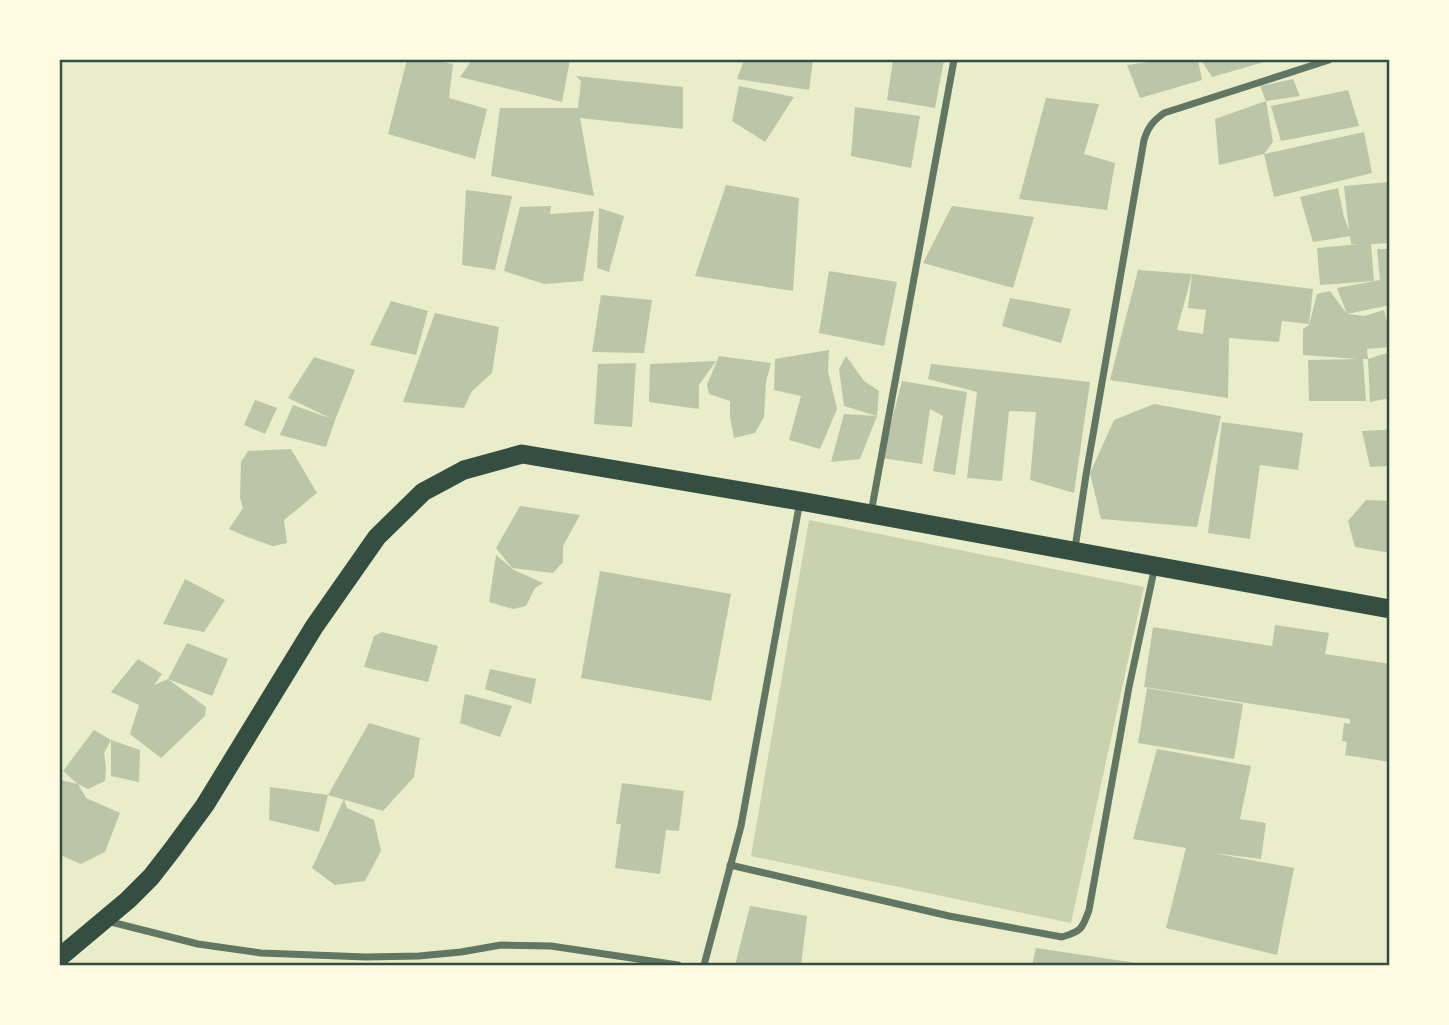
<svg xmlns="http://www.w3.org/2000/svg" width="1449" height="1025" viewBox="0 0 1449 1025" font-family="Quicksand,sans-serif">
<rect width="100%" height="100%" fill="#e9edc9"/>
<path fill="#cad2ad" d="M809,520L1144,587L1071,923L751,856Z"/>
<g fill="#bcc5a7" fill-rule="evenodd">
<path d="M407,60H432L453,64L449,98L487,109L475,159L388,134Z"/>
<path d="M472,60H570L562,102L460,77Z"/>
<path d="M744,60H813L809,90L737,79Z"/>
<path d="M893,60H944L935,108L887,100Z"/>
<path d="M1165,60H1198L1202,80L1140,98L1127,65Z"/>
<path d="M1201,60H1271L1212,77Z"/>
<path d="M576,76L683,87V129L580,118L594,196L491,176L500,108H578L581,81Z"/>
<path d="M1293,79L1300,96L1266,101L1260,86Z"/>
<path d="M739,86L794,97L765,142L732,121Z"/>
<path d="M1348,90L1359,126L1281,141L1271,106Z"/>
<path d="M1046,98L1099,104L1084,154L1115,163L1107,210L1019,199Z"/>
<path d="M1266,101L1273,142L1264,154L1219,165L1215,119Z"/>
<path d="M855,107L920,116L911,168L851,156Z"/>
<path d="M1364,132L1372,173L1274,197L1264,154Z"/>
<path d="M1390,182V243L1371,244L1374,281L1320,285L1317,248L1360,244H1351L1350,236L1313,242L1300,197L1338,188L1344,217L1349,230L1344,186Z"/>
<path d="M726,185L799,198L793,291L695,276Z"/>
<path d="M466,190L512,196L495,270L462,265Z"/>
<path d="M551,206L550,214L594,211L583,281L544,284L504,271L520,207Z"/>
<path d="M952,206L1034,217L1013,288L923,263Z"/>
<path d="M599,208L624,216L609,272L597,268Z"/>
<path d="M1377,249H1390V305L1347,314L1337,288L1380,280Z"/>
<path d="M1138,270L1192,274L1313,289L1309,324L1282,321L1279,342L1229,338L1228,398L1110,380ZM1192,274L1188,308L1206,310L1203,334L1177,330Z"/>
<path d="M829,271L897,282L884,346L819,333Z"/>
<path d="M1330,291L1347,314L1364,316L1384,310L1390,332V347L1367,349L1368,359H1363L1366,401H1309L1308,360L1358,359L1303,355V329L1309,325L1317,294Z"/>
<path d="M601,295L652,300L644,353L592,352Z"/>
<path d="M1010,298L1071,309L1061,343L1002,326Z"/>
<path d="M391,301L428,311L416,355L370,345Z"/>
<path d="M435,313L499,327L492,373L472,391L464,408L403,402Z"/>
<path d="M829,350L828,371L837,409L820,449L789,440L801,396L774,390L775,359Z"/>
<path d="M1390,352V398L1370,402L1368,359Z"/>
<path d="M719,356L771,363L766,382L764,417L755,433L734,438L730,417V401L709,394L707,385Z"/>
<path d="M846,356L864,381L879,391L877,416L844,406L839,369Z"/>
<path d="M314,357L355,370L335,420L326,447L280,435L293,405L332,419L288,398Z"/>
<path d="M716,361L699,385V409L649,402L650,364Z"/>
<path d="M636,363L632,427L594,424L598,364Z"/>
<path d="M931,364L1090,382L1074,493L1030,480L1036,412L1009,411L1002,481L967,478L977,392L928,379Z"/>
<path d="M902,381L967,392L955,475L933,471L943,416L930,409L922,464L882,458Z"/>
<path d="M255,400L277,408L265,434L244,425Z"/>
<path d="M1154,404L1221,416L1197,527L1101,519L1090,473L1114,420Z"/>
<path d="M844,414L877,416L860,459L831,462Z"/>
<path d="M1222,422L1303,433L1298,470L1260,465L1250,539L1208,533Z"/>
<path d="M1390,428V466L1370,467L1362,431L1384,430Z"/>
<path d="M291,449L317,493L284,520L287,543L273,546L247,537L229,529L243,508L240,498L241,462L248,451Z"/>
<path d="M1366,500L1390,501V553L1355,547L1348,521Z"/>
<path d="M520,506L580,515L563,546V562L553,573L512,568L496,548Z"/>
<path d="M496,555L514,570L543,583L535,588L526,606L513,609L489,602Z"/>
<path d="M600,571L731,594L711,701L581,678Z"/>
<path d="M185,579L225,600L204,632L163,624Z"/>
<path d="M1275,625L1329,633L1325,654L1390,664V762L1345,755L1347,742L1342,741L1344,723L1350,724V719L1144,687L1153,627L1272,646Z"/>
<path d="M382,632L438,646L428,682L364,667L374,636Z"/>
<path d="M187,643L228,659L212,696L168,679Z"/>
<path d="M138,659L162,674L154,685L168,679L206,707L205,716L161,758L130,734L139,705L111,692Z"/>
<path d="M490,669L536,679L531,704L485,689Z"/>
<path d="M1147,688L1243,704L1234,759L1138,743Z"/>
<path d="M465,694L512,706L500,737L460,723Z"/>
<path d="M369,723L420,738L414,777L383,811L328,795Z"/>
<path d="M94,730L111,740L104,753L106,768L105,781L88,789L78,784L63,771Z"/>
<path d="M111,740L140,750L139,782L111,776Z"/>
<path d="M1157,749L1251,766L1240,819L1266,823L1261,859L1213,853L1294,868L1277,955L1166,928L1186,848L1133,839Z"/>
<path d="M60,780L78,784L86,798L120,813L105,852L81,864L60,855Z"/>
<path d="M622,783L684,791L679,831L666,830L660,874L615,868L621,824H616Z"/>
<path d="M270,787L328,795L319,832L269,820Z"/>
<path d="M344,799L347,808L374,820L381,851L365,881L335,885L312,868Z"/>
<path d="M750,906L807,916L801,965H735Z"/>
<path d="M1036,948L1143,964L1142,965H1032Z"/>
</g>
<g fill="none" stroke-linecap="round" stroke-linejoin="round">
<g stroke="#617663" stroke-width="7">
<path d="M871,513L954,60"/>
<path d="M1075,548L1086,475L1144,140C1148,127 1153,121 1164,113L1329,60"/>
<path d="M730,865L949,916L1062,937C1082,931 1082,929 1089,910L1129,687L1155,566"/>
<path d="M107,921L198,944L261,953L366,957L419,956L461,952L501,945L551,946L678,965"/>
<path d="M704,965L741,826L800,501"/>
</g>
<path stroke="#344e41" stroke-width="19" d="M60,957L128,900L151,877L172,850L205,805L314,627L377,537L423,492L464,470L522,454L800,501L1390,609"/>
</g>
<rect width="1449" height="1025" fill="none" stroke="#fefae0" stroke-width="122"/>
<rect x="61" y="61" width="1327" height="903" fill="none" stroke="#344e41" stroke-width="2.5"/>
</svg>
